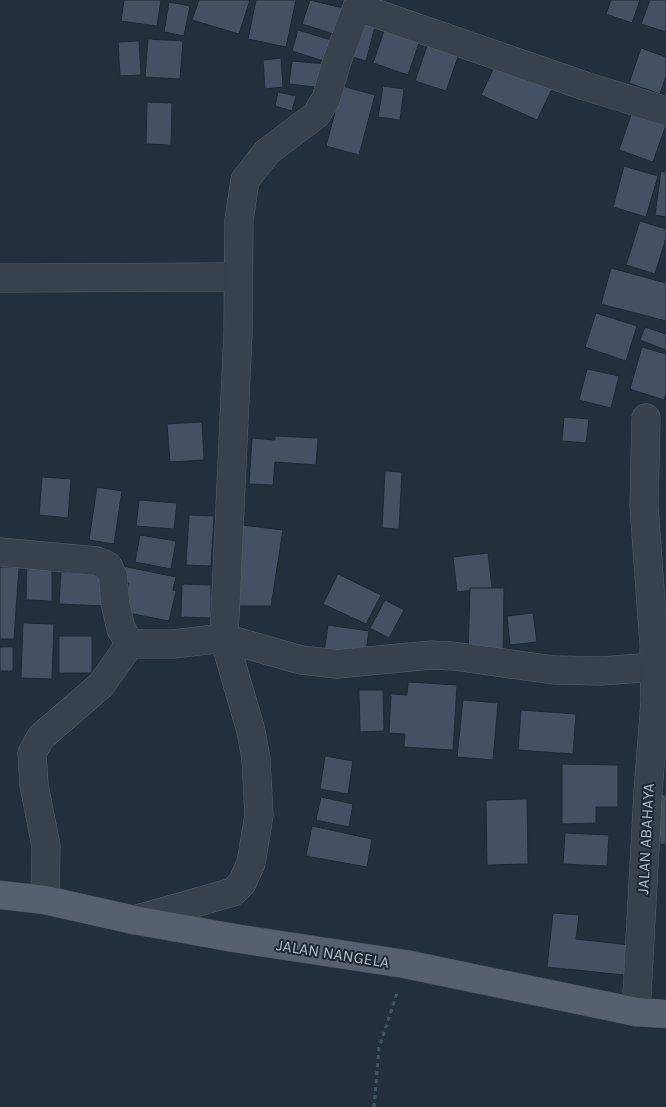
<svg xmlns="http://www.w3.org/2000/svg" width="666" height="1107" viewBox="0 0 666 1107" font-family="Karla,sans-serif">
<rect width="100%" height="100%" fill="#242f3e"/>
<g fill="#455162" stroke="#1f2835">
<path d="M124,0H161L157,26L121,21Z"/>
<path d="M199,0H250L239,34L192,20Z"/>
<path d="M256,0H296L286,47L248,39Z"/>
<path d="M310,0L343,8L334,34L302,24Z"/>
<path d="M611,0H640L632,23L606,14Z"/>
<path d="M650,0H666V32L641,24Z"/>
<path d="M169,2L190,6L184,36L164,32Z"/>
<path d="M360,15L377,19L366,61L349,56Z"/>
<path d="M387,22L422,34L408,75L373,63Z"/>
<path d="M298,30L331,40L324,61L292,51Z"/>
<path d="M148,39L183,41L180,79L145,77Z"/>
<path d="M429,40L460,51L446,91L415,81Z"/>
<path d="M139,41L141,75L120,76L118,42Z"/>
<path d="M641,48L666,57V76L660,94L629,83Z"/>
<path d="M281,58L283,87L265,89L263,60Z"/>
<path d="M292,61L326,64L324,88L289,84Z"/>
<path d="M497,61L553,87L537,120L481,95Z"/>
<path d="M342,86L375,95L359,155L326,146Z"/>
<path d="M383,86L404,89L400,120L378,117Z"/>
<path d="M278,92L296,96L292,111L275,106Z"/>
<path d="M147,102L172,103L171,145L146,144Z"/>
<path d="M634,106L666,116V125L653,162L619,150Z"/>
<path d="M624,166L658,176L646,217L613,207Z"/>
<path d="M661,171L666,172V217L655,215Z"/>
<path d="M640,221L666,229V238L655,274L626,265Z"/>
<path d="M611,268L666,283V321L601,304Z"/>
<path d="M596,313L637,326L626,361L585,347Z"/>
<path d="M645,327L666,334V350L640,340Z"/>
<path d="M642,347L666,354V393L664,400L630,389Z"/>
<path d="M587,369L619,376L611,408L579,400Z"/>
<path d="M564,417L589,419L586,443L562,441Z"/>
<path d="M202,422L204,460L170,462L167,424Z"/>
<path d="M275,436L318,438L316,465L275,462L273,485L249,484L252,438L275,440Z"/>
<path d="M385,471L402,472L399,529L382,528Z"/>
<path d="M42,477L71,479L68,518L39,515Z"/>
<path d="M97,487L122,491L114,544L89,540Z"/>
<path d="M139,500L177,503L174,529L136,526Z"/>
<path d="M189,515L214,516L211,566L186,565Z"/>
<path d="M241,525L283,530L271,606H232Z"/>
<path d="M140,535L176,541L171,569L135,562Z"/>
<path d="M488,553L492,588L457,592L453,557Z"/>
<path d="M27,563L52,564V601L26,600Z"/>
<path d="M122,566L176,577L173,590L176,591L169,621L123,612L129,583L119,581Z"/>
<path d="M0,567H19L14,639H0Z"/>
<path d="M61,572L108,575L105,606L59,604Z"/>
<path d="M338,574L381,595L366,624L323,604Z"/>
<path d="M182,584L211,585V618L181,617Z"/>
<path d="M470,588H504L503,657L468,656Z"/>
<path d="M385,600L404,610L389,638L370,628Z"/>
<path d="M533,613L537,642L510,645L507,616Z"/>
<path d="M23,623L54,624L52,679L21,678Z"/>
<path d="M328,625L369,631L365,658L324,653Z"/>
<rect x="59" y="636" width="33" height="37"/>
<rect x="0" y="647" width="13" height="24"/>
<path d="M408,682L457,685L453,750L404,747L405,734L389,733L391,694L407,695Z"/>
<path d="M359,690H383L384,731L360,732Z"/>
<path d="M463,700L498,703L493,760L457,757Z"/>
<path d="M521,710L576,714L573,754L518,750Z"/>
<path d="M325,756L353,761L348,794L320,789Z"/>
<path d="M562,764L618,765V807H596V823L562,824Z"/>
<path d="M658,795H666V844L660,845Z"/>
<path d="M321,797L353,804L349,827L316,820Z"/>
<path d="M527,799L528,864L487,865L486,800Z"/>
<path d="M312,826L372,839L367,867L306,856Z"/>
<path d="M565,833L609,835L607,866L563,864Z"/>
<path d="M553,913L579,915L576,939L638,946L634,976L547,967Z"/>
</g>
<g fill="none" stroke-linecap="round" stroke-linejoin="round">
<defs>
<g id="minor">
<path d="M357,7L585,86L666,111"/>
<path d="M0,278L237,277"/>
<path d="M0,552L97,561L108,566L113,576L115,602L121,629L130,644"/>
<path d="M130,644H173L224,638L301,660L337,664L431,655L453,656L554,670L601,671L655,667"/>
<path d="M45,900L46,846L34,785L32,753L41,737L101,685L130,644"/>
<path d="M134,920L233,892L242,883L251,863L259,815L256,759L251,731L224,638L238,333L239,220L245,180L267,152L316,115L326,99L337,61L360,0"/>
<path d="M636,1012L648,792L655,701L654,644L644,506L646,418"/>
</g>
<path id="major" d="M0,895L45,900L134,920L234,938L405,964L636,1012L666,1014"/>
</defs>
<use href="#minor" stroke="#565f6c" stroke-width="29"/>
<use href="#major" stroke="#414a57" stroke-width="29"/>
<path stroke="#44595c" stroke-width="3" stroke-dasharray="4 4" stroke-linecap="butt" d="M374,1107L379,1048L397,993"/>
<use href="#minor" stroke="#38414e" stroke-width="28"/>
<use href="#major" stroke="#56606e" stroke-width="28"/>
</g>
<g text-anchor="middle" stroke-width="4" stroke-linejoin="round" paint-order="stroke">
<g font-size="16" fill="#b4bcc9" stroke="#1d2633">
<text transform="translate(645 839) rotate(-87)" y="6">JALAN ABAHAYA</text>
<text transform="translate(333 953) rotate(9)" y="6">JALAN NANGELA</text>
</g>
</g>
</svg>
